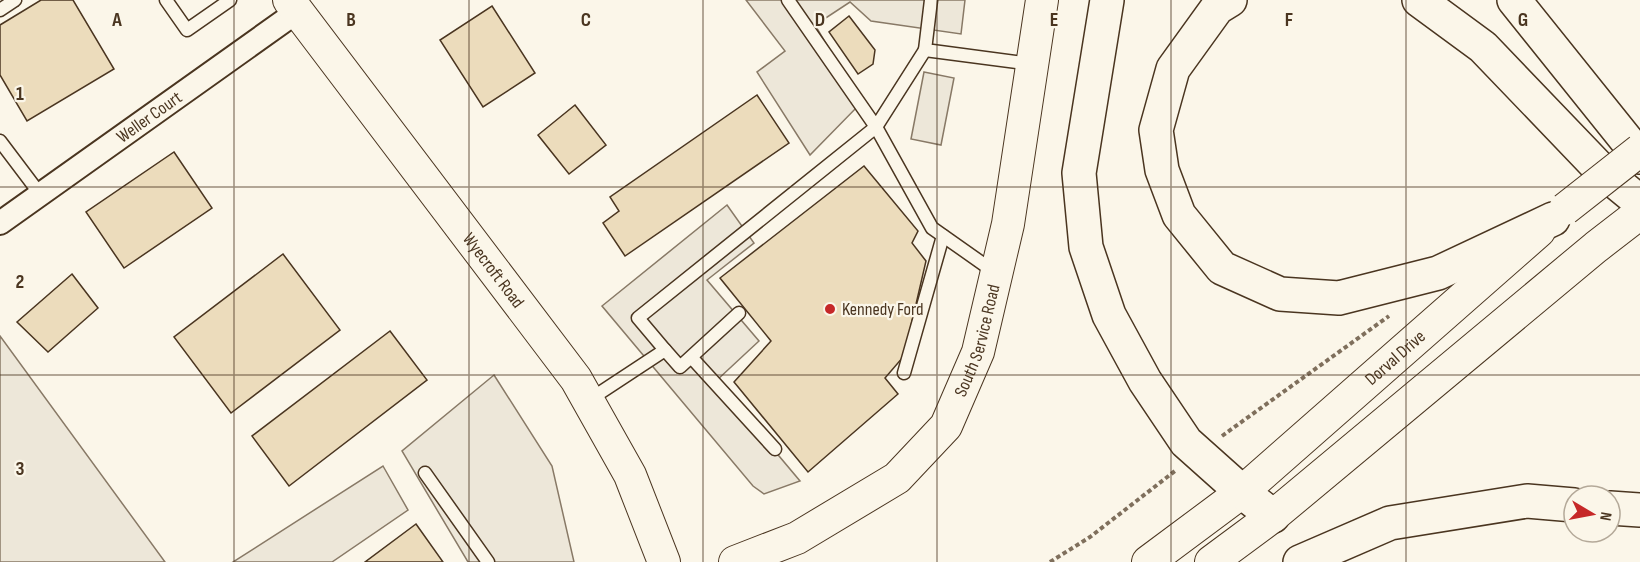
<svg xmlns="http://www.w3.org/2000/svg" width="1640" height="562" viewBox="0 0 1640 562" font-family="'Sofia Sans Condensed',sans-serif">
<rect width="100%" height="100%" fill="#fbf6e9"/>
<g fill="#ede7d9" stroke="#887966" stroke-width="1.5">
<path d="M746,0H965L961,34L871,21L850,2L815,25L861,103L810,155L757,72L785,51Z"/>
<path d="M924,72L954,78L941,145L911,139Z"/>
<path d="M727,205L754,243L707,280L759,341L716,381L800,481L764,494L753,486L602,306Z"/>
<path d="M0,336L165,562H0Z"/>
<path d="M494,375L552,466L574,562H468L402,451Z"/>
<path d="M383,466L408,510L332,562H233Z"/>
</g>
<g fill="#ecdcbc" stroke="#4a3520" stroke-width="1.5">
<path d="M41,0H73L114,69L27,121L0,75V25Z"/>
<path d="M492,6L535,73L483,107L440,40Z"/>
<path d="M849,16L875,50L873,64L858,74L829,32Z"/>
<path d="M757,95L789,143L625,256L603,223L619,211L610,197Z"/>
<path d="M575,105L606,145L569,174L538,135Z"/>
<path d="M174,152L212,208L124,268L86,212Z"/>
<path d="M864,166L918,231L912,243L926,261L904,356L885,378L898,394L808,472L734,382L771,341L720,278Z"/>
<path d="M283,254L340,330L231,413L174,337Z"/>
<path d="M72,274L98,308L48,352L17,322Z"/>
<path d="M390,331L427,380L289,486L252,436Z"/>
<path d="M416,524L443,562H365Z"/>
</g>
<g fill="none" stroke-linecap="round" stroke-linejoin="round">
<defs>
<g id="lane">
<path d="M166,0L187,30L230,0"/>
<path d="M788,0L876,127L925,50"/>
<path d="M931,0L925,50L1031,64"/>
<path d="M0,10L15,0"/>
<path d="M0,141L40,194"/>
<path d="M665,350L638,318L876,127L932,228L996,273"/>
<path d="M692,358L775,449"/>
<path d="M904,373L943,236"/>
<path d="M589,400L665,350L680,367L739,313"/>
<path d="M425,473L488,562"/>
</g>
<g id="street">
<path id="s1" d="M0,223L298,11"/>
</g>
<g id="secondary">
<path id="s2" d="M289,0L576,379L630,475L664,562"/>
<path id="s3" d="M735,562L797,538L897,478L946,426L978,352L1008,224L1042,0"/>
<path id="s4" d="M1148,562L1242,492L1539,231"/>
<path d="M1211,562L1273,516L1596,247L1640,213"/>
</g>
<g id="highway">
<path d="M1107,0L1079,173L1086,247L1109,315L1145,381L1186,442L1242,492L1273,516"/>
<path d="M1230,0L1217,8L1173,69L1156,130L1162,170L1179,215L1222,268L1280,294L1339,298L1438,273L1553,219"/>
<path d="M1419,0L1483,47L1601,170L1640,202"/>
<path d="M1514,0L1640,157"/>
<path d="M1610,508L1640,510"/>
<path d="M1300,562L1390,523L1527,501L1574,505"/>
</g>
</defs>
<use href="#lane" stroke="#4a3520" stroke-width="15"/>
<use href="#street" stroke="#4a3520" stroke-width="26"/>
<use href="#secondary" stroke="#4a3520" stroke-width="34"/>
<use href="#highway" stroke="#4a3520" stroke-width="36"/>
<g stroke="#7f6f5c" stroke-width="4" stroke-dasharray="4.5 3" stroke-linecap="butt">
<path d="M1222,436L1389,316"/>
<path d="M1050,562L1090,537L1175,471"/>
</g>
<use href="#lane" stroke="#fbf6e9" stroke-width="12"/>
<use href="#street" stroke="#fbf6e9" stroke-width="22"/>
<use href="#secondary" stroke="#fbf6e9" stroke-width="32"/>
<use href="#highway" stroke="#fbf6e9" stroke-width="33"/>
<defs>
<path id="secondary-bridge" d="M1565,209L1640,150"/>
</defs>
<use href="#secondary-bridge" stroke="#4a3520" stroke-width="34" stroke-linecap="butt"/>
<use href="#secondary-bridge" stroke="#fbf6e9" stroke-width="32"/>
</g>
<path fill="none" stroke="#4a3520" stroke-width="1.5" stroke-opacity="0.55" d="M234,0V562M469,0V562M703,0V562M937,0V562M1171,0V562M1406,0V562M0,187H1640M0,375H1640"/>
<circle fill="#c62828" stroke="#fbf6e9" stroke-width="2" cx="830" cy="309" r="6"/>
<g text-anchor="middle" stroke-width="4.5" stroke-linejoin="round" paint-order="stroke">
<g font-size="18" fill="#4a3520" stroke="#fbf6e9">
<text dy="6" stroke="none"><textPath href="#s1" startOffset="183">Weller Court</textPath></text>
<text dy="6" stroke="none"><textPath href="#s2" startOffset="339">Wyecroft Road</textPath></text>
<text dy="6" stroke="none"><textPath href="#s3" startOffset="346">South Service Road</textPath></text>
<text dy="6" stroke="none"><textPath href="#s4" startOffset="321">Dorval Drive</textPath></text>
</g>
<g font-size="18" fill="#4a3520" stroke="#fbf6e9" text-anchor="start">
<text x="842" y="315">Kennedy Ford</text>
</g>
</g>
<g font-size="20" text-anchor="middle" font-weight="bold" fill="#4a3520" stroke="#fbf6e9" stroke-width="4.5" stroke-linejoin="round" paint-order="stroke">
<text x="117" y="26">A</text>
<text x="351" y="26">B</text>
<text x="586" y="26">C</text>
<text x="820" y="26">D</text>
<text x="1054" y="26">E</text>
<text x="1289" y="26">F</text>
<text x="1523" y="26">G</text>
<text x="20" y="100">1</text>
<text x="20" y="288">2</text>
<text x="20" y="475">3</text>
</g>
<g transform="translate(1592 514) rotate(100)"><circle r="28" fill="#fbf6e9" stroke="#b4a999" stroke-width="1.5"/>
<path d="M0-4.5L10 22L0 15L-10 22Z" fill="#c62828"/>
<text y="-9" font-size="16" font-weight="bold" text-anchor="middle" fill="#4a3520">N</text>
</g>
</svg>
